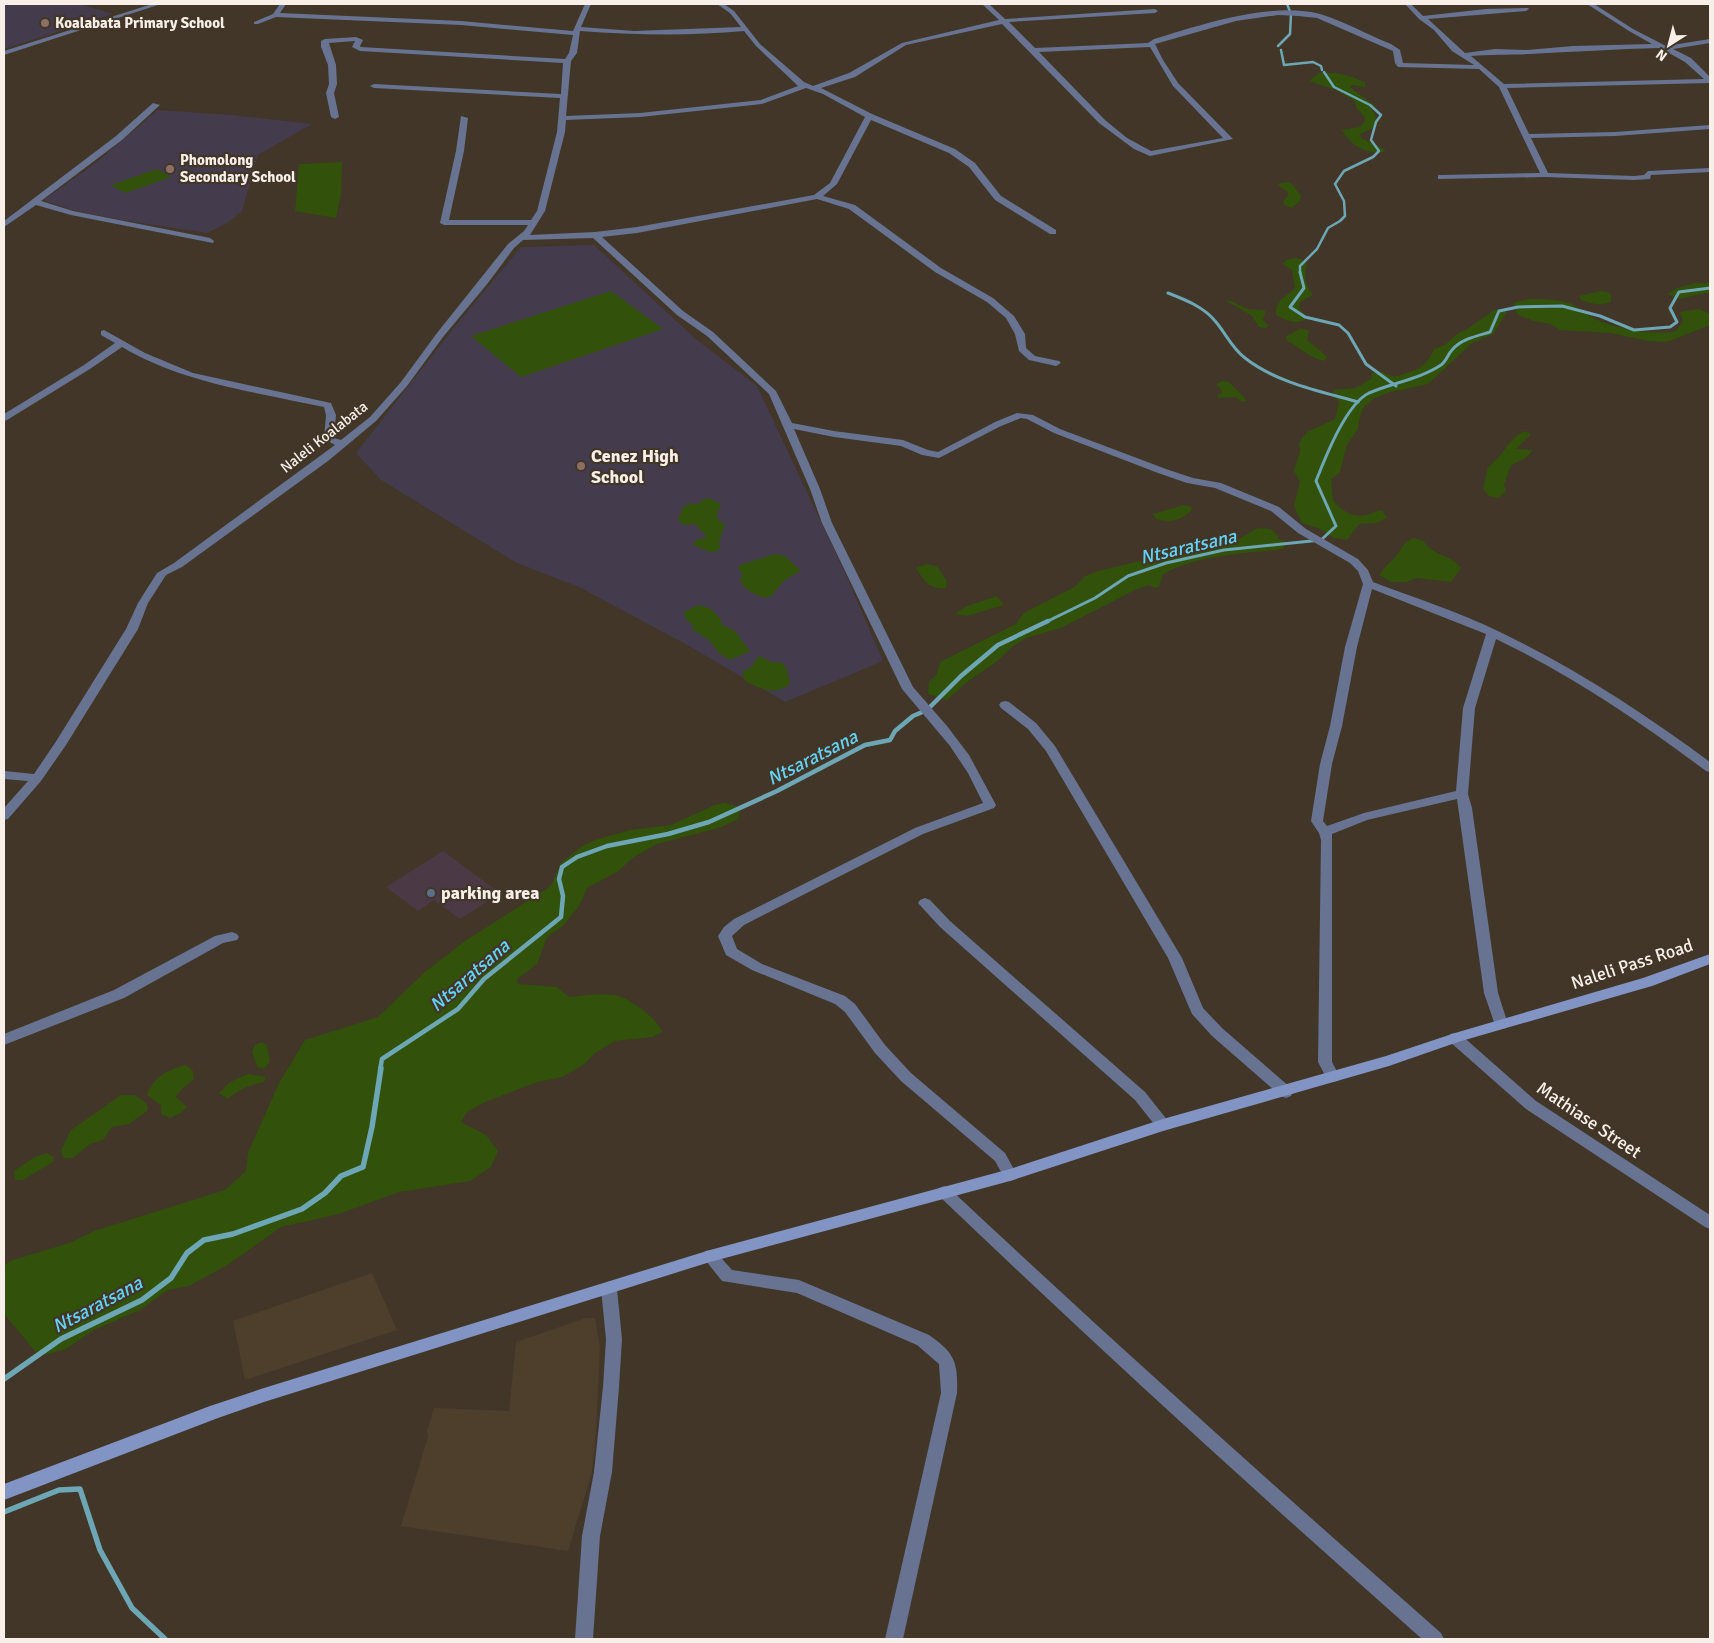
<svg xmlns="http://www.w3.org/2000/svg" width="1714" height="1643" viewBox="0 0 1714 1643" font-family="Signika,sans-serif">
<rect width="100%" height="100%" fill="#413628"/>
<path fill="#4b3a45" d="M443,851L500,893L460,919L434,900L418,911L386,887Z"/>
<g fill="#4e3f2c">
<path d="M372,1273L397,1330L245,1380L233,1321Z"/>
<path d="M586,1318H595L600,1347L596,1432L592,1472L568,1551L401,1526L428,1437L427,1431L434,1408L509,1411L516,1342Z"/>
</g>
<g fill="#443b4c">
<path d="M4,4H80L113,14L4,49Z"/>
<path d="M158,110L232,115L312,124L258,155L242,211L227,223L207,233L122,220L76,211L45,201V199L93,165Z"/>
<path d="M594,245L696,339L757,386L846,575L883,661L785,702L687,645L579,587L517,563L381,480L356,453L460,320L521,247Z"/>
</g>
<g fill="#32510b">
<path d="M1319,73C1333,72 1353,75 1365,83V87L1352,85L1350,87L1375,106L1371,110L1376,114L1375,116L1378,122L1377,126L1360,134L1361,138L1384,149L1385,152C1367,154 1351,147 1342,130L1360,127L1365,121V117L1357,109L1355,101L1336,90L1309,81Z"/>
<path d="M342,162L341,194L336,218L295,211L299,164Z"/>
<path d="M157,169L171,177L125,193L111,185Z"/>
<path d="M1288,182L1292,184L1301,196L1300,201L1292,208L1284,205L1283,201L1288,196L1287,191L1278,185L1279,183Z"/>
<path d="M1295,258L1301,259L1307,264C1303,275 1306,286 1313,295L1300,302L1299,308L1305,315V320C1295,325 1285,320 1276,315C1275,301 1286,296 1295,289L1292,270L1283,264L1286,260Z"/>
<path d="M1695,283H1710V292L1679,299L1668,294L1677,288Z"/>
<path d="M611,291L663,329L521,377L471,336Z"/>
<path d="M1601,291L1611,293V302C1600,306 1591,304 1581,300L1579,296Z"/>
<path d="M1529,299C1543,299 1558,299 1572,304C1579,308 1586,315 1595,319C1621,330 1647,334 1675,332L1683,321L1680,312L1699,309L1710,314V325L1675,339L1665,342L1648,341L1611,333L1560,330L1550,324L1534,321L1518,315L1513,303Z"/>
<path d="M1225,300C1234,300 1240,307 1249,309C1255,310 1260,309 1266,311L1263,320L1269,326L1266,328L1259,327L1252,316Z"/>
<path d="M1498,309L1507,312L1493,334L1471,344L1428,384L1387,393L1373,399L1363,408L1359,421L1358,429L1347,445L1340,472L1331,479L1333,501C1341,510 1353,518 1366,515C1372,514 1376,511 1382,510L1387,518L1376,523L1359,524L1347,540L1334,538L1320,529L1302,523L1294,506L1300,482L1294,471L1300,451L1299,443L1307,432L1335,419L1339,402L1333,394L1334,390L1356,388L1372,378L1371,373L1382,372L1394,377C1415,370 1425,370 1434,349L1445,345L1457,334L1469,328L1491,312Z"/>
<path d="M1300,329L1309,330L1307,340L1321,351L1327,357L1324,361C1309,358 1300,347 1287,341L1286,336Z"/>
<path d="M1222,381L1229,382L1245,398L1246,401L1242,402L1236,397L1219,398L1217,395L1222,393L1221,389L1216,384Z"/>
<path d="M1525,431L1531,434L1516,449L1533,450L1526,458L1511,465L1504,485L1506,491L1499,498L1489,496L1483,489L1488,467C1503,457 1508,438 1525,431Z"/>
<path d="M709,498L721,504L717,514L718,520L725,524L719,542L720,546L718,551L710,552L693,545L696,540L707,537L695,524L684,525L678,520L683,507L691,503L698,504L702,500Z"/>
<path d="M1184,505L1192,507L1191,511C1179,521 1171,523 1156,519L1153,514Z"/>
<path d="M1258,528L1271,529L1278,536V539L1287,542L1283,549C1243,554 1200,554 1163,574L1159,587L1155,588L1149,585L1135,590L1063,627L1027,638L1013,646L996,662L967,682L947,700L928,694L929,682L937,674L940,662L1016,624L1024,613L1076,586L1085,576L1098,571L1181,551L1233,542Z"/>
<path d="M1413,538L1424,541C1431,556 1452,554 1461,568L1451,582L1417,578L1406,582H1391L1379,575C1384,567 1390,563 1396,556C1404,547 1400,545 1413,538Z"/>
<path d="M775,554L785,556L801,571C795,574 789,577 784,581C771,593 774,604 753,593C747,590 742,586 740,579L743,576L738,567L740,565Z"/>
<path d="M926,564L937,566L947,581L946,588C928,589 925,582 916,568Z"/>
<path d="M997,596L1004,605L967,616L955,614L967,606Z"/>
<path d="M699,605L711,609L721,619V624L735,631L750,651L730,660L719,653L709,640L692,629L693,625L685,618L684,612Z"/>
<path d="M759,656L772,662L783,663L787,670L790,684C776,696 758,689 744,680L743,671L750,668Z"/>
<path d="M724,803L741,807L738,819L722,827L657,844L634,857L617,872L587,888L579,906L563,926L547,937L537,964L517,979L518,984L557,987L569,997C583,996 599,993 613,995C628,996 657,1018 662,1032L652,1037L615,1041L595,1053L583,1065L562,1077L538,1082L485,1102L467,1112L461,1122L486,1135L498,1151L491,1167L470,1181L399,1192L339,1214L281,1227L229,1264L189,1286L168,1290L140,1310L92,1331L66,1349L45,1355L35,1351L4,1314V1266L10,1261L72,1242L94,1231L225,1190L246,1171L248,1153L279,1083L305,1040L378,1017L425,972L465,941L551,886L561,863L581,847L595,840L630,830L671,825L715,805Z"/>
<path d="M262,1042L267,1045L270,1062L264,1069L257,1067L252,1051L255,1045Z"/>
<path d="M186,1065L193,1071L194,1079L180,1091L176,1097L187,1107L181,1113L170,1118L161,1114V1105L147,1095C153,1077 169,1069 186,1065Z"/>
<path d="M248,1074L266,1077L264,1082C251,1084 238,1090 228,1099L219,1093L230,1082Z"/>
<path d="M121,1095H135L147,1104L148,1110L129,1124L112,1127L103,1140L90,1144L73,1158H63L61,1150L71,1130Z"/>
<path d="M47,1153L54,1157L53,1162L23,1180H15L14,1171L35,1157Z"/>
</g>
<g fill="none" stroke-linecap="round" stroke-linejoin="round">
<g stroke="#6da6b5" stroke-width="2.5">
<path d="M1278,46L1290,34L1291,14L1287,4"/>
<path d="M1281,50L1284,65L1313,62L1321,66L1322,70"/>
<path d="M1300,273V266L1317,249L1328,228L1340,221L1345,216L1344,201L1335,184L1344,171L1373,157L1379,151L1371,140L1376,122L1381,115L1370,105L1334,87L1324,72"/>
</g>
<g stroke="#6da6b5" stroke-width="3">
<path d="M1300,272L1304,288L1290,307L1305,317L1339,325L1348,333L1366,364L1396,386"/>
<path d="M1168,293C1186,300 1204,307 1216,322C1226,334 1232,348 1245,358C1277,383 1319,391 1358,402"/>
<path d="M1046,622L1095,598L1128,576L1166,563L1224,550L1321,540L1336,526L1316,481C1325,458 1346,404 1369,393C1392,383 1420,379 1441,365C1446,362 1448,354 1452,350C1461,339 1477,336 1490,332L1499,311L1518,307L1562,306L1600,316L1634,330L1670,327L1677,322L1670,308L1679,292L1710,288"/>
</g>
<path stroke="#6da6b5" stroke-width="4.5" d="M380,1070L382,1059L458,1009L484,979L561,917L563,896L559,879L562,867L577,857L607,846L668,834L709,822L777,791L865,745L890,740L895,731L913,716L927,710L961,676L998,645L1048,621"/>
<g stroke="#6da6b5" stroke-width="5.5">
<path d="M4,1379L61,1339L142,1300L171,1278L187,1253L204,1240L233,1234L302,1209L325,1193L341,1176L363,1167L372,1127L381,1068"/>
<path d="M4,1512L59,1490L80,1489L100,1550L132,1608L165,1639"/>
</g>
<g fill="#677391" fill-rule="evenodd">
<path d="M280,4H286L280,13L461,21L573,31L585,4H591L581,27L634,31L741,27L730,13L717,4H724L734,11L760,44L804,82L813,86L849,73L902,43L999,20L982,4H989L1005,19L1155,9L1158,11L1155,13L1009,22L1035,48L1148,43L1154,39C1200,25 1271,1 1320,14C1344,21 1368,35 1391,44L1400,50L1403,63L1474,65L1452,51L1434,30L1419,19L1405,4H1411L1423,16L1486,9L1528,8L1529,9L1526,11L1428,19L1465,53L1495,49L1527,50L1573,46L1652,44L1629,31L1587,4H1594L1633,29L1666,46L1710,39V43L1673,49L1691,58L1710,77V83L1507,88L1529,134L1615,132L1710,125V129L1615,136L1531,138L1548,173L1634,176L1644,175L1648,171L1710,168V172L1651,175L1650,179L1634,180L1545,177L1438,179V175H1441L1540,173L1499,87L1479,69L1398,67L1395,63L1393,51L1317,18L1298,16L1278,15L1236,21L1155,44L1163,60L1178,83L1233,139L1150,156L1134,149L1099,123L1002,24L906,45L855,77L821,88L872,114L955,149L975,163L1001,196L1056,230V234H1050L995,200L969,167L949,153L871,120L837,184L823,196L855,205L941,268L993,298L1014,316L1025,334L1026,348L1035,356L1059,361L1061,363L1056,366L1029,360L1019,351L1015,334L1006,318L987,302L935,272L849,209L817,199L637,233L602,237L683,311L713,332L776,391L792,423L834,431L903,440L928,450L938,452L995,422L1017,413L1033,415L1060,429L1166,469L1193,478L1221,483L1279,507L1306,529L1358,559L1368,570L1373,582C1415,598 1459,612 1500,632C1575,668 1644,713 1710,762V772L1706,771C1639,721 1571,675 1496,639L1475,708L1468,794L1472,808L1498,993L1508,1024L1506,1028L1501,1029L1496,1028L1484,993L1457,799L1367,820L1332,834V1062L1340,1077L1338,1081L1333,1082L1328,1081L1318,1062L1321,840L1319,833L1311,821L1320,764L1330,726L1345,647L1363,584L1358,571L1350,563L1298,533L1271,511L1215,488L1187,483L1158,473L1054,433L1027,419L1021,418L1001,426L939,458L922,455L901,446L834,437L794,429L820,489L832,523L913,687L947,726L969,755L996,805L994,808L923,834L744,925L732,936L737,949L762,964L845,996L855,1004L885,1045L911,1073L1005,1153L1017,1175L1015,1179L1010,1181L1005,1179L995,1161L901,1081L875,1053L845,1012L835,1004L752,970L726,955L718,936L724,927L734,919L915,828L983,803L968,773L950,746L902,689L822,523L810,489L769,394L707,336L677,315L593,238L523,240L514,248L488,283L443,337L407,386L376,421L328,461L182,567L166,575L148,603L138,629L66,745L41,781L8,819L4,820V808L28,781L4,779V771L34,774L55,743L126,629L138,603L157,573L174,563L335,445L324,439L326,415L324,407C255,392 183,383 122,347L90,369L7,420L4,421V414L84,365L115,343L101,335V331L104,330L145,353L193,373L331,403L336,415L334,438L341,440L370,417L401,382L437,333L508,244L524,231L528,225H444L440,223L456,151L461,116L468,118L464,151L449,220H531L537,211L557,132L560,98L374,88L370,86L374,84L561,94L563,63L360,51L352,47L355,41L329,43L336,65L337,84L334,93L339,117L335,119L331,117L326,93L329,84L328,65L321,47V41L325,39L356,37L363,40L360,46L361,47L565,59L569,53L573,35L461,25L276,17L258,24H254V22L273,14ZM580,31C635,35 689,36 744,31L756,46L798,86L761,100L640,113L566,116L571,61L577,53ZM1150,47L1173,86L1223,138L1151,151L1127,138L1105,120L1039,52ZM1660,48L1685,62L1704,79L1504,84L1471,56C1491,54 1509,55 1529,54C1573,52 1616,49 1660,48ZM806,88L823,94L865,117L830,183L814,195L637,227L595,232L530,235L545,211L565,132L566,120L640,117L762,104ZM1372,589L1486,634L1463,708L1456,791L1364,813L1327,826L1323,821L1332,764L1342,726L1357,647Z"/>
<path d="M153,103L160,105L122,140L41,201L73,211L210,238L214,241L213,243L71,215L36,205L4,227V221L116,136Z"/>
<path d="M1005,701L1009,702L1036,723L1055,746L1182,958L1203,1008L1222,1028L1291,1088L1293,1092L1291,1096L1286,1098L1281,1096L1212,1036L1192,1014L1168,958L1046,751L1028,729L1001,708L999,705L1001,702Z"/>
<path d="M925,898L930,900L950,921L1145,1092L1168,1121L1170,1125L1168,1129L1163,1131L1158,1129L1135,1100L940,927L918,903L920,900Z"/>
<path d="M232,932L237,934L239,937L237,940L223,943L124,998L4,1045V1034L114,990L215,936Z"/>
<path d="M1455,1033L1460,1034L1536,1101L1710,1215V1229L1705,1227L1526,1109L1450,1042L1448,1038L1450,1034Z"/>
<path d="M944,1186L949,1188C1110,1339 1275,1487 1441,1633L1444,1639H1422C1258,1494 1097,1347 939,1196L936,1192L939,1188Z"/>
<path d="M710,1250L715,1251L732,1270L799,1280L929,1335C955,1353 958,1362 957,1393L903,1639H885L941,1393L939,1364L917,1345L797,1293L722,1281L702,1256L705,1251Z"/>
<path d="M609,1282L615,1284L617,1289L622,1339L619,1387L612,1472L600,1536L593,1639H575L582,1536L594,1472L603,1387L606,1339L601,1289L603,1284Z"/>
</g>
<path fill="#677391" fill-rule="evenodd" d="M152,4H161L4,55V51Z"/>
<path fill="#8194c4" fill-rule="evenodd" d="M1710,954V964L1652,986L1458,1042L1389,1066L1163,1131L1010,1181L710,1262L264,1402L218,1418L4,1500V1484L210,1406L264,1388L710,1250L1010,1169L1163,1119L1386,1056L1455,1033L1643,978Z"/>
</g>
<g fill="#8d6e63" stroke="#413628" stroke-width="2">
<circle cx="45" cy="23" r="5"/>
<circle cx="170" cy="169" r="5"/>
<circle cx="581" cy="466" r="5"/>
</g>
<circle fill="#5c6f8a" stroke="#413628" stroke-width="2" cx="431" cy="893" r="5"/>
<g text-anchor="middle" stroke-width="4.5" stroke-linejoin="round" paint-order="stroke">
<g font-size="15" font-weight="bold" fill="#f8f0e8" stroke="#413628" text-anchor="start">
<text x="55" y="28">Koalabata Primary School</text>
<text x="180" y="165">Phomolong<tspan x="180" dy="17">Secondary School</tspan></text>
</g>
<g font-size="15" fill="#f8f0e8" stroke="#413628">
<text transform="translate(324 437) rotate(-38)" y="5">Naleli Koalabata</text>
</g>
<g font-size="18" font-weight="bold" fill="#f8f0e8" stroke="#413628" text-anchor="start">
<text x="591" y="462">Cenez High<tspan x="591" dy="21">School</tspan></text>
<text x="441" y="899">parking area</text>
</g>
<g font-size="18" fill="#f8f0e8" stroke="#413628">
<text transform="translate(1632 964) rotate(-18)" y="6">Naleli Pass Road</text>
<text transform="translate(1589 1120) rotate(34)" y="6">Mathiase Street</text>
</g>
<g font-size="19" font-style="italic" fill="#63d3f5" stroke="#413628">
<text transform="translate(1188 546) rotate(-13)" y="7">Ntsaratsana</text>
<text transform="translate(812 757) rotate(-27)" y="7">Ntsaratsana</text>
<text transform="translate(469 975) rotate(-41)" y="7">Ntsaratsana</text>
<text transform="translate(97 1304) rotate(-28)" y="7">Ntsaratsana</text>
</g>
</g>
<rect width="1714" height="1643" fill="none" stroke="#f8f0e8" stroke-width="10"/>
<g transform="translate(1669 45) rotate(216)" stroke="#413628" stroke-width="4" paint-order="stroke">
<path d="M0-4L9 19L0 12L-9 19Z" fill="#f8f0e8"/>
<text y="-8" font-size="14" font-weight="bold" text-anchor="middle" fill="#f8f0e8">N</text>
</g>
</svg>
